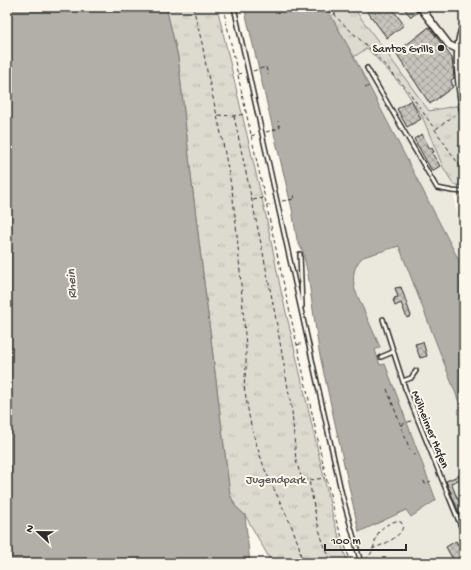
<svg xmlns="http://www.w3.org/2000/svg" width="471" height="570" viewBox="0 0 471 570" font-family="'Gochi Hand',sans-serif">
<defs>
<pattern id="park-tufts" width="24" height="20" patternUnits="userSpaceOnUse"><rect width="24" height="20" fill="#dddad0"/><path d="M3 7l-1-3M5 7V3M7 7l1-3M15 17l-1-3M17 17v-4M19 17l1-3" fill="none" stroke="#bebbb3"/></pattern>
<pattern id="building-cross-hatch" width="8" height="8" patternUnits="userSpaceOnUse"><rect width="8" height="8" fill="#c7c4bc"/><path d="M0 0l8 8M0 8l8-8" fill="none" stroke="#a29f99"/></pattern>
</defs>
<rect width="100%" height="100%" fill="#fbf7ec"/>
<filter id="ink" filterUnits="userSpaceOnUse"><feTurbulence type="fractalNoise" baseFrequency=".025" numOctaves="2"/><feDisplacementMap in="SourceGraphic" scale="8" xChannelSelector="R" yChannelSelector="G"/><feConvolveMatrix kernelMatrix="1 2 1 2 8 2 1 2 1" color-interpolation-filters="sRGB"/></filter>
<g filter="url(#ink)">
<g fill="#ebe8de">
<path d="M354,7H464V105L429,111Z"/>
<path d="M367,48L404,88L422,116L443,167L454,185L455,208L464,226V270L354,57Z"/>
<path d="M399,246L464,415V563H366L357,538L359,532L406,510L411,517L384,364L380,366L374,350L380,347L355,290L353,282L354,271L359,261L363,257Z"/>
</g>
<g fill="url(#park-tufts)" stroke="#84827e">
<path d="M166,7H217L266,216L280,286L334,521L345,555L349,563H272L245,515L236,507L230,495L192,184L178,57Z"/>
<path d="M335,7H353L429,111L460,105L463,134L462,185H454L443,167L422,116L404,88L367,48L354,57L331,16L337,12Z"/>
</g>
<g fill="#b1afa7" stroke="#7b7a75">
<path d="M7,7H166L178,57L192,184L230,495L236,507L245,515L250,563H7Z"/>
<path d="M244,7H326L354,57L464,270V415L399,246L363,257C353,266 352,277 355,290L380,347L375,350L380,365L385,364L436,500L411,517L406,510L359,532L319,351L308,275L303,252L297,240L292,209Z"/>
</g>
<g fill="url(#building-cross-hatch)" stroke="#2b2b2b">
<path d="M364,7H391L404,25L387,38Z"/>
<path d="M403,7H414L418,12L411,17Z"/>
<path d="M429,27L452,58L454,78L451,80L453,87L430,104L396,53Z"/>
<path d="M411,100L421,119L407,127L397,109Z"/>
<path d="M422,134L430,149L432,148L434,152L432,153L440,166L432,171L414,139Z"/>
<path d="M401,287L411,316L407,318L401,303L395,306L393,300H395L394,298L398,297L395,288Z"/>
<path d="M423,342L427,356L420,358L415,344Z"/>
<path d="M460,475L461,479L451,483L458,500L464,498V525L446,481Z"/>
<path d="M456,541L458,545L464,542V563H455L446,547Z"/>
</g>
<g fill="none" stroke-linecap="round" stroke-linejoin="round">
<defs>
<g id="lane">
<path d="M234,7L342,495L361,563"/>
<path d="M367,68L437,188L452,191L464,192"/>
<path d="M300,254L302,306"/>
<path d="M383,319L405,388L464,534"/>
<path d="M381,357L393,352"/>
<path d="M403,381L411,378L416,371"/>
</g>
<path id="street" d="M420,7L449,45L460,50"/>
<path id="secondary" d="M464,29C455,54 461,83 464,108"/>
</defs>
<use href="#lane" stroke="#2b2b2b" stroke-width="6"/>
<use href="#street" stroke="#2b2b2b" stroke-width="9"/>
<use href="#secondary" stroke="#2b2b2b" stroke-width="12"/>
<g stroke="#2b2b2b" stroke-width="1" stroke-dasharray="4 3" stroke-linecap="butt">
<path d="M193,7L202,43L207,71L222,138L232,190L237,234L246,347V368L244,386L250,421L255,440L265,470L292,527L299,546L302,563"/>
<path d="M223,7L326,477L336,520L351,563"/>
<path d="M331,7L337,18L370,49L407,89L460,166L461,188"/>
<path d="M253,71L266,67L268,75"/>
<path d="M238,74L244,73"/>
<path d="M365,88L369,86"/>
<path d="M218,115L234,116L245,114"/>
<path d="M234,116L263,253L275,314L292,411L296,461L301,476L309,480C314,506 319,542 333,563"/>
<path d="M436,129L459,112"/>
<path d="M266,132L280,128L278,121"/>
<path d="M251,136L257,134"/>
<path d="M461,195L462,215L464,218"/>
<path d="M253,200L263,198"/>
<path d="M282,201L295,199L293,192"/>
<path d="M266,206L273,204"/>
<path d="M297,345L303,343"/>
<path d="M387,389L410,450"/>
<path d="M401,425L413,420"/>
<path d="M413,455L420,452"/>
<path d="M310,480L325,478"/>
<path d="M424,481L425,484L431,481"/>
<path d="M365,560C381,548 367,530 396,521L401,522L403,526C401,538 382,545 372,549"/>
</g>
<use href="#lane" stroke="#fbf7ec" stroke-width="3"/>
<use href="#street" stroke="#fbf7ec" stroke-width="6"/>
<use href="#secondary" stroke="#fbf7ec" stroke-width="9"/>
</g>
</g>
<circle fill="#2b2b2b" stroke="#fbf7ec" stroke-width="1.5" cx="441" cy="48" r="4"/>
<g text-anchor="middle" stroke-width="4" stroke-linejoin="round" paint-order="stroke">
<g font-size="12" fill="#2b2b2b" stroke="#fbf7ec" text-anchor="end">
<text x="433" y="52">Santos Grills</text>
</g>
<g font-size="12" fill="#2b2b2b" stroke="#fbf7ec">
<text transform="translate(431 429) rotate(68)" y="4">Mülheimer Hafen</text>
</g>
<g font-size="12" fill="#585754" stroke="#fbf7ec">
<text x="276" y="483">Jugendpark</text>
</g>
<g font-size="13" font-style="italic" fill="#5a5956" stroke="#fbf7ec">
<text transform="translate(70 284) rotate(-93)" y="5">Rhein</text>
</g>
</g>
<rect width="471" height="570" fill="none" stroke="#fbf7ec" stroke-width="24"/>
<rect x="12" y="12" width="447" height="546" fill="none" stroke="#2b2b2b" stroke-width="1.5" filter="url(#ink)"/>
<g transform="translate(38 532) rotate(292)" stroke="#fbf7ec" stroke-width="3" paint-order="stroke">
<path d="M0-3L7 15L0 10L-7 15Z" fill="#2b2b2b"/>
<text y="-6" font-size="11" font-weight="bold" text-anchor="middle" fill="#2b2b2b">N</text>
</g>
<path d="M325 544v6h81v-6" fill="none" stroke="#2b2b2b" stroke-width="2"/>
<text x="331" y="544" font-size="12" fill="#2b2b2b" stroke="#fbf7ec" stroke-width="3" paint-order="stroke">100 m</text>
</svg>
